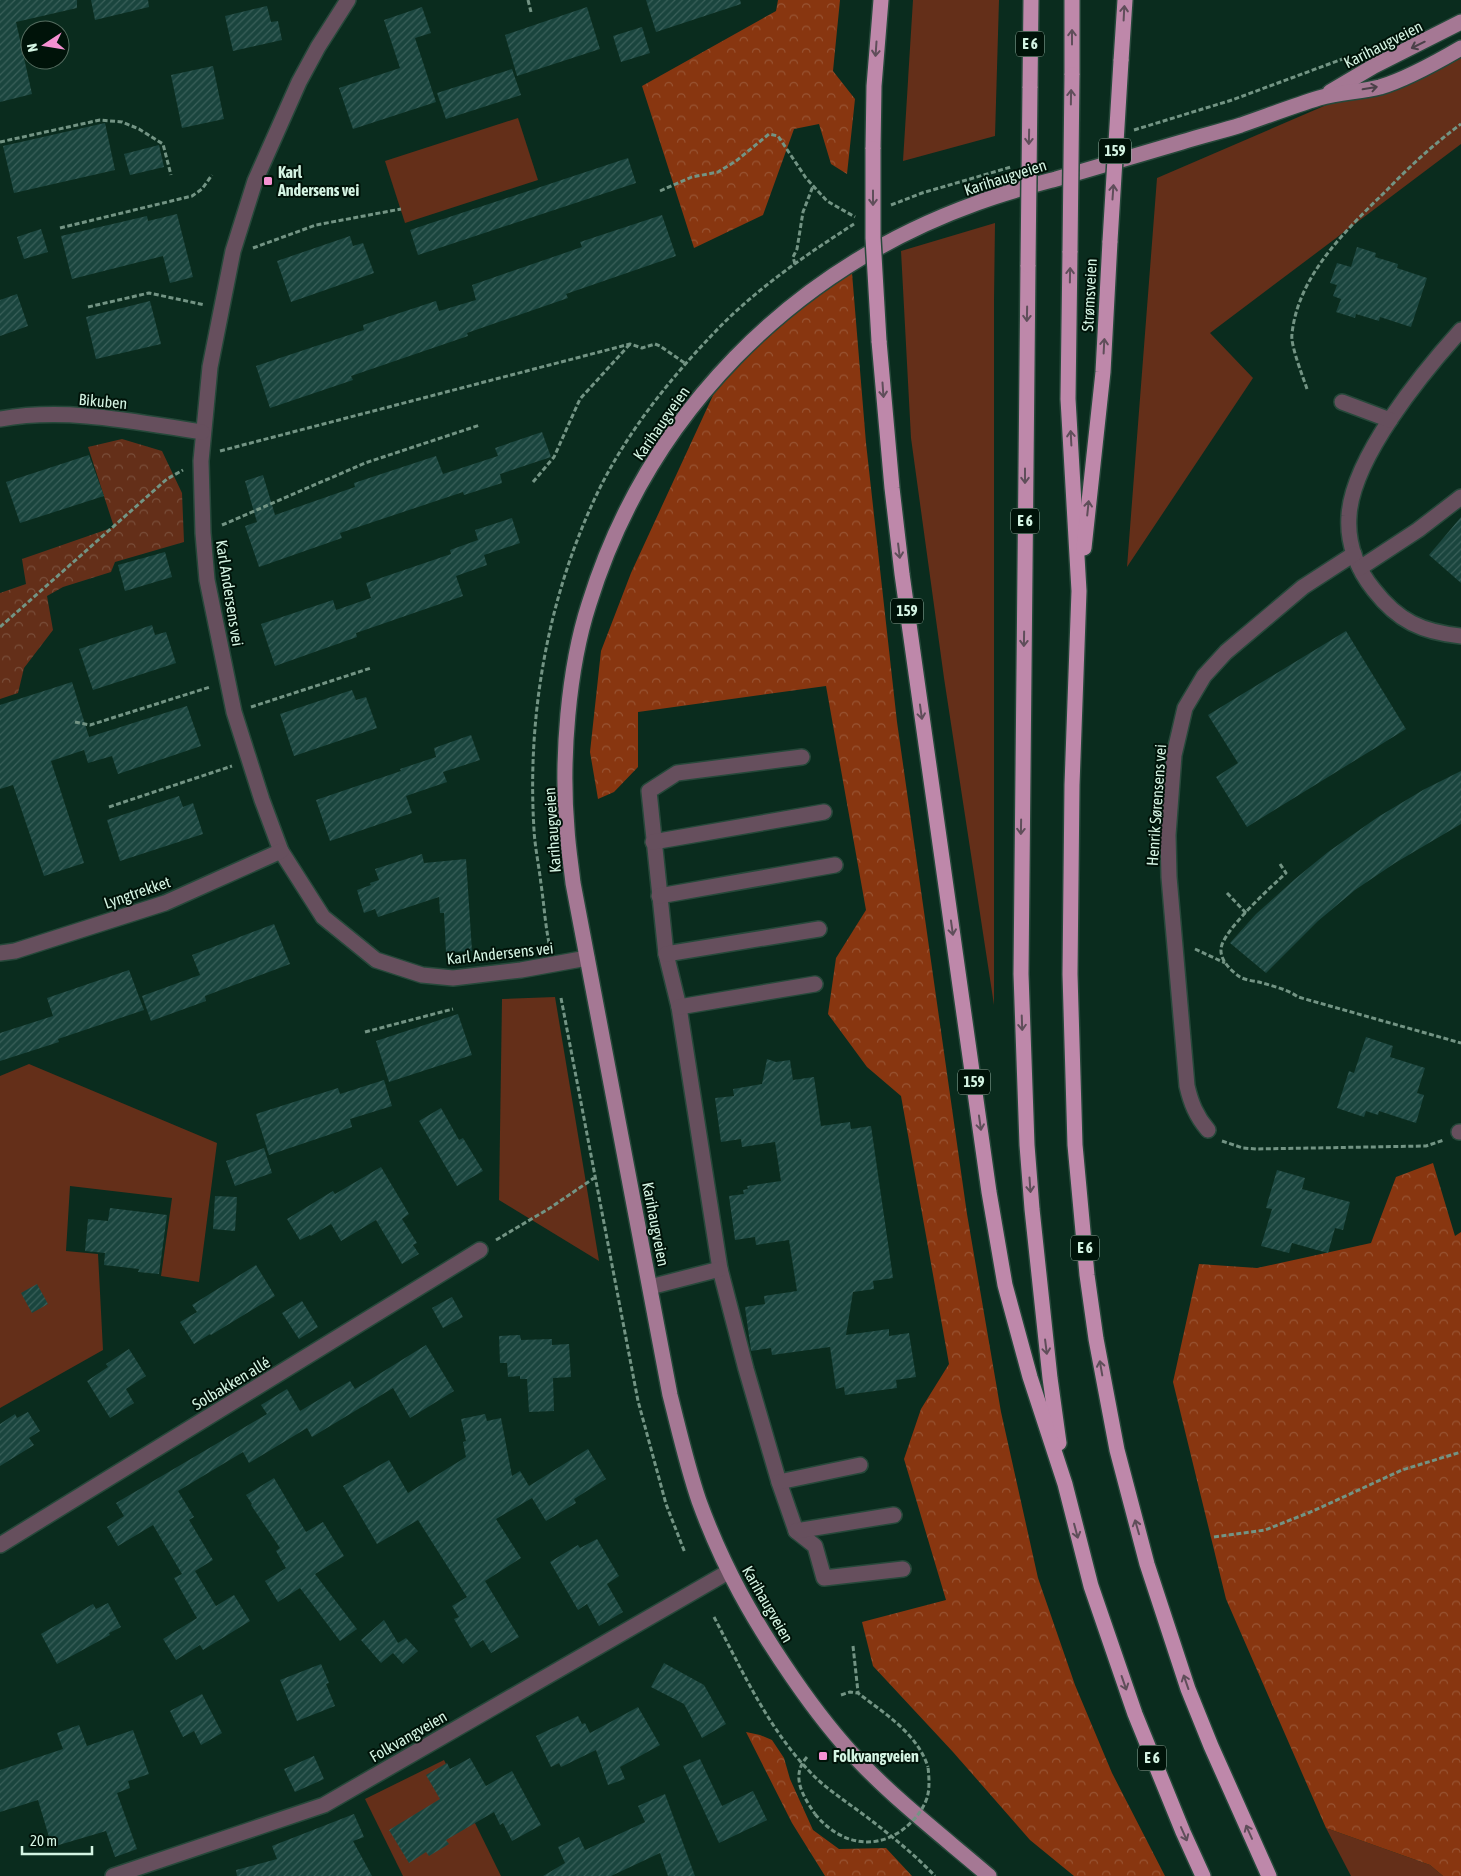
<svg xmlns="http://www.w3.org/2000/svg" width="1461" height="1876" viewBox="0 0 1461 1876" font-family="'Asap Condensed',sans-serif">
<defs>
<pattern id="forest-crowns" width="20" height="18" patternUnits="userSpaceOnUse" patternTransform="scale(1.25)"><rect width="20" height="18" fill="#883610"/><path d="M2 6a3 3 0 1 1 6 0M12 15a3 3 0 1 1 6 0" fill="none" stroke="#985433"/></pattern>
<pattern id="park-crowns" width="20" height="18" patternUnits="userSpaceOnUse" patternTransform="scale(1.25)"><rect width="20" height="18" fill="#642f19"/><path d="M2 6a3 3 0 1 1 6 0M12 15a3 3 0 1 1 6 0" fill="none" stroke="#794e3a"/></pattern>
<pattern id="building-hatch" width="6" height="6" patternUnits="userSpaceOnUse" patternTransform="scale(1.25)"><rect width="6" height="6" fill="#1a453e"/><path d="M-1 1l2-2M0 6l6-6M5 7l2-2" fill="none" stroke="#3a605a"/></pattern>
</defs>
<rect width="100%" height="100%" fill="#0a2c1e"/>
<g fill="#642f19">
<path d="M913,0H999L995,136L903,161Z"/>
<path d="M1461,47V144L1210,333L1253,378L1127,567L1157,178Z"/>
<path d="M518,118L538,180L405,223L385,161Z"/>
<path d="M995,223L994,300V1005L944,678L911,438L901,251Z"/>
<path d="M555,997L599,1261L499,1200L502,999Z"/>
<path d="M29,1064L217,1143L199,1282L161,1276L172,1198L70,1186L66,1251L98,1254L103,1350L0,1408V1076Z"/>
<path d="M444,1760L501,1876H403L365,1799Z"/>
<path d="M1326,1828L1430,1865L1443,1876H1351Z"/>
</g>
<g fill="url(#forest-crowns)">
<path d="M778,0H840L833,71L855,99L847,174L831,164L819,124L794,129L763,215L694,248L642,86L776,11Z"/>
<path d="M852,273L866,443L897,722L967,1214L1001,1412L1038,1578L1075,1685L1112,1773L1165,1876H1074L1030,1840L953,1752L873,1666L862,1622L946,1600L904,1459L921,1409L949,1364L901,1096L867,1067L828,1014L836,958L866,910L826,686L638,712V767L614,792L598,799L590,752L601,651L631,573L715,391L761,331L830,281Z"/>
<path d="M1433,1163L1455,1236L1461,1232V1876H1443L1430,1865L1326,1828L1226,1599L1173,1382L1199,1264L1257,1268L1371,1243L1396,1177Z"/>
<path d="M746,1732L760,1735L772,1740L784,1758L790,1779L813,1830L839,1849L886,1848L912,1876H825L792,1823Z"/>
</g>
<path fill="url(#park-crowns)" d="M122,439L162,451L182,493L184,542L115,562L111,572L63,587L47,596L53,630L24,668L18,693L0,699V593L26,584L22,559L114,527L88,447Z"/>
<g fill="url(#building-hatch)">
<path d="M0,0H77V8L16,22L32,94L0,102Z"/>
<path d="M91,0H148L149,7L95,20Z"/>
<path d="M646,0H740L741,4L656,32Z"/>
<path d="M267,6L271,22L278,21L282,40L233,51L225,16Z"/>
<path d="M422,7L431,33L415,38L436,102L353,129L339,88L400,68L384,20Z"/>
<path d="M587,7L600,49L517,76L505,35Z"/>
<path d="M642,27L650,53L621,62L613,36Z"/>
<path d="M213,66L224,119L182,128L171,75Z"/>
<path d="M512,69L521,95L446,119L437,93Z"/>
<path d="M105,123L115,170L14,193L3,146Z"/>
<path d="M159,145L164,167L130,175L124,154Z"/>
<path d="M628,158L636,183L418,255L410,230Z"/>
<path d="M177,214L193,277L170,283L163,256L72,279L61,236L147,216L148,221Z"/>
<path d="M662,215L676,256L566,294L568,298L467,333L468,336L351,376L353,380L270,408L256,366L364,330L363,325L436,301L439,311L476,300L472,285L582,247L580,242Z"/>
<path d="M41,229L48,252L24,259L17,237Z"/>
<path d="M350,236L353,246L363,243L374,273L291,302L277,261Z"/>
<path d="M1357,247L1376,253L1375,257L1398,264L1397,268L1427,278L1411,327L1380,317L1379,321L1356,314L1355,318L1336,312L1341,299L1333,296L1337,285L1330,283L1337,263L1351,267Z"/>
<path d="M17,294L28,326L0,336V300Z"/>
<path d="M150,301L161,344L96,359L86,317Z"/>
<path d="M542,432L551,457L500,474L502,483L464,495L463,492L340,533L342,538L259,567L245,526L257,522L245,481L263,475L275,515L355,487L354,483L436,456L443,474L498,456L495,448Z"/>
<path d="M89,455L104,496L20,523L6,482Z"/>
<path d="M1461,517V583L1429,555Z"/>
<path d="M512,518L520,543L484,555L487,565L456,576L463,596L356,633L357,637L275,666L261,624L333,600L336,610L371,598L366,583L451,554L450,550L478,540L475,530Z"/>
<path d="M165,552L172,577L125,591L118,565Z"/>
<path d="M152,625L155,635L166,632L176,663L93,690L79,649Z"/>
<path d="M1346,631L1406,729L1247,827L1216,777L1238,763L1208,715Z"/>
<path d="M72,682L89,737L187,706L201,746L118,774L112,756L88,763L84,750L51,761L84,863L44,876L13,785L0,789V705Z"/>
<path d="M352,690L356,700L366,697L377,728L294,756L280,714Z"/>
<path d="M471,735L480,760L443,772L447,782L406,796L412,813L330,841L316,800L401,771L400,769L436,757L434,748Z"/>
<path d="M1461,771V824L1395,863L1355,890L1318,921L1266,973L1230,943L1256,914L1295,879L1328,852L1378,817L1423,790Z"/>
<path d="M179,796L183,807L193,803L203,834L120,861L107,820Z"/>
<path d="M422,854L424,863L466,859L472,951L446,952L444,913H440L439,897L378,917L375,909L364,913L357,890L371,885L370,883L379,880L375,869Z"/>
<path d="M274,924L290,964L205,996L206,1001L151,1021L142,996L200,975L192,955Z"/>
<path d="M129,970L144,1010L58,1039L59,1042L0,1061V1033L53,1016L47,998Z"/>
<path d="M458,1014L472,1055L389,1082L376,1041Z"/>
<path d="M1366,1037L1393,1046L1390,1057L1425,1068L1417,1093L1424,1095L1416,1123L1379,1111L1378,1115L1366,1111L1364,1117L1337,1108L1349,1071L1354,1073Z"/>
<path d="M767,1059L776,1062L790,1060L793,1080L814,1077L821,1126L850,1122L851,1129L871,1126L893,1278L873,1281L874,1289L853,1292L846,1335L889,1329V1336L909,1333L916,1377L896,1380L897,1388L845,1395L844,1387L836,1389L830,1347L772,1355L771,1348L751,1351L745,1307L765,1304L764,1296L797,1291L789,1240L756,1245L755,1237L735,1240L729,1196L744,1194L743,1190L748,1189L747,1186L781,1181L775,1142L742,1147L741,1139L721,1142L715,1098L734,1096L733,1089L762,1084Z"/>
<path d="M384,1080L392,1106L350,1119L352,1127L269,1155L256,1114L338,1088L340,1094Z"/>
<path d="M441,1108L459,1140L463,1138L483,1171L457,1186L419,1121Z"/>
<path d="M264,1148L272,1173L235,1186L226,1161Z"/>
<path d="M381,1167L409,1214L402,1219L417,1243L413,1245L419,1254L402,1264L376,1220L341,1241L331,1224L311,1236L310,1235L300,1240L287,1219L333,1191L335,1194Z"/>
<path d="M1277,1170L1305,1178L1302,1189L1350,1202L1343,1230L1335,1228L1328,1253L1292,1243L1289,1253L1261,1246L1272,1209L1266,1208Z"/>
<path d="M215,1196L237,1197L235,1231L213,1229Z"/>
<path d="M110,1208L167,1215L159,1274L138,1272L139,1269L104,1265L105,1253L85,1251L88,1219L108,1221Z"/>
<path d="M256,1265L275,1296L211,1335L210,1334L194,1344L180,1322L197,1312L192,1305Z"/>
<path d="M37,1284L48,1304L32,1313L21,1293Z"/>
<path d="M452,1297L463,1317L443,1328L432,1308Z"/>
<path d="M302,1301L318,1327L299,1339L282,1313Z"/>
<path d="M520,1335L521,1340L552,1339V1345L569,1344L571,1377L553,1378L554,1411L529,1412L527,1379H520V1376L508,1377L507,1363H500L499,1336Z"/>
<path d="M426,1345L454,1391L410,1418L393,1388L312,1437L307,1428L249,1463L243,1452L178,1491L194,1517L189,1520L213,1560L195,1571L216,1606L234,1595L250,1621L203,1650L200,1645L176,1660L163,1639L197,1618L174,1578L182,1574L153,1525L118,1546L107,1527L124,1516L116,1503L267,1414L261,1405L287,1389L300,1411L350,1381L355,1389Z"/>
<path d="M129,1349L146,1376L126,1389L134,1403L110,1418L87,1381L108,1367L106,1364Z"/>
<path d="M28,1412L40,1431L29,1438L34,1445L0,1466V1424L15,1414L17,1418Z"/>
<path d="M485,1414L487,1421L501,1418L512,1476L520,1471L529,1486L588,1449L606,1479L574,1499L576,1503L546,1521L532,1498L496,1519L521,1558L485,1581L519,1637L491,1653L483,1640L471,1648L454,1619L459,1617L452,1606L467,1597L418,1520L377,1544L343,1486L389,1460L408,1493L466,1457L463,1442L466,1441L461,1419Z"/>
<path d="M274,1478L306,1532L323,1522L344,1556L315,1574L357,1629L340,1641L300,1588L278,1602L265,1581L286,1568L276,1551L280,1548L251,1505L252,1504L246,1495Z"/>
<path d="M597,1539L619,1576L607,1584L623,1612L599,1626L587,1604L578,1610L550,1562L578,1545L580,1548Z"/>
<path d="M108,1603L121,1627L109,1633L110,1635L57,1664L41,1634L93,1604L96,1609Z"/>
<path d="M384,1620L398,1643L406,1638L418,1651L403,1664L393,1653L381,1663L361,1640Z"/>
<path d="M664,1663L704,1685L726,1724L702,1738L684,1704L651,1687Z"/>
<path d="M321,1664L329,1683L326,1684L335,1706L297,1721L280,1680Z"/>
<path d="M202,1694L222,1733L201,1745L194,1731L183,1737L170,1711Z"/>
<path d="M638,1707L660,1745L620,1767L625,1779L608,1785L596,1750L561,1767L559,1763L551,1767L536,1736L578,1716L582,1724L585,1723L590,1733Z"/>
<path d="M79,1725L87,1746L133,1730L149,1774L128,1781L130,1788L117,1793L137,1849L115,1857L106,1831L52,1847L38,1800L0,1812V1770L63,1749L57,1733Z"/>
<path d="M314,1756L324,1779L295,1792L284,1769Z"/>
<path d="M470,1758L486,1786L512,1771L541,1825L512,1841L503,1823L500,1825L494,1812L446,1840L449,1844L429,1856L426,1852L409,1863L389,1830L440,1799L426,1775L447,1763L450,1769Z"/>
<path d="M700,1759L722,1806L753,1791L767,1820L719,1843L683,1766Z"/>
<path d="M665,1794L695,1876H668L660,1853L611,1876H543L565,1863L558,1847L579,1837L585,1850L643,1823L645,1822L638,1806Z"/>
<path d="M354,1814L364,1837L353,1841L372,1876H237L236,1870L277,1859L272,1846Z"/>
</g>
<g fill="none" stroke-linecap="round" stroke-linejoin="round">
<defs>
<g id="minor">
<path d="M348,0L318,47L299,82L255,181L233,251L210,367L201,461L203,533L207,580L234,712L262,800L281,851L323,917L376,960L422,975L453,978L521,970L587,958"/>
<path d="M1461,330C1423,372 1352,458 1349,516C1347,543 1357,569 1374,590C1398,621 1422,632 1461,636"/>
<path d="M1342,402L1390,420"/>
<path d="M0,419C67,407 136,422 202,432"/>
<path d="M1360,568L1418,530L1461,497"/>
<path d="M802,757L677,773L649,791L666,954L679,1007L720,1269L746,1369L779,1482L796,1531L815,1546L824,1578L903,1569"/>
<path d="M653,842L824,812"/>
<path d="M659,896L835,865"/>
<path d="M0,953L15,951L165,903L281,851"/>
<path d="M666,954L819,929"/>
<path d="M679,1007L815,984"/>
<path d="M1208,1130C1196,1116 1191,1103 1187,1086L1169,877L1168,835L1174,755L1185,708L1204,676L1226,652L1303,587L1354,554"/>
<path d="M1459,1132H1461"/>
<path d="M650,1287L720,1269"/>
<path d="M779,1482L860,1465"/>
<path d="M796,1531L894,1515"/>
<path d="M0,1545L480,1250"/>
<path d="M113,1876L324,1805L728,1572"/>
</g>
<g id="major">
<path d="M1330,92L1374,66L1461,22"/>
<path d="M989,1876C946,1839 898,1802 859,1761C834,1735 813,1707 793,1678C753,1620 723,1567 699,1501C687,1466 679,1430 670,1395L573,883C571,865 568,847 567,829C561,760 568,669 589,604C648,414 791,270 977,203C1003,193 1030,186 1056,179C1098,167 1140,154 1182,142C1201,136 1222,131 1241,125C1267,116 1293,106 1319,98C1339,92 1360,92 1380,87C1407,79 1437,62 1461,48"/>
</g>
<g id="highway">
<path d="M1121,61L1125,0"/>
<path d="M1072,75V0"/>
<path d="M1030,88L1031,0"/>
<path d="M873,149L874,86L881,0"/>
<path d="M1070,251L1068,399L1079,591L1072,785L1070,974L1075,1145L1087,1275L1096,1339L1117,1450L1147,1564L1188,1689L1211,1746L1269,1876"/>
<path d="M1028,265L1021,974L1027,1145L1032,1209L1050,1378L1059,1443"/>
<path d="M879,341L892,488L902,574L989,1192L1005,1285L1030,1377L1065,1484L1091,1586L1135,1714L1183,1832L1203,1876"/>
<path d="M1084,548L1103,372L1110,241"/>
</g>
</defs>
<use href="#minor" stroke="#26483a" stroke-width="18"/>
<use href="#major" stroke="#26483a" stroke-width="18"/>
<use href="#highway" stroke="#26483a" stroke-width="18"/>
<g stroke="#739484" stroke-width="3" stroke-dasharray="5 2.5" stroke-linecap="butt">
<path d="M528,0L531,12"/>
<path d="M1134,130L1232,100L1348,57"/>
<path d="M0,142L100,120L122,122L139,129L163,144L171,175"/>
<path d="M660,191L692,177L718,172L736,161L769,134L778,136L806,178L827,201L855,217"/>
<path d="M891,205L922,193L1011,167"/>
<path d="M60,228L192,196L202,189L212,175"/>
<path d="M253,248L316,225L401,209"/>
<path d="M795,264L793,257L797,249L803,212L813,186"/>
<path d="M88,307L149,293L205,305"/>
<path d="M1307,389C1303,377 1290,344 1292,334C1298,275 1347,229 1387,190C1410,166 1434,144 1461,124"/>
<path d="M220,451L630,344L642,348L655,344L660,346L686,364"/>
<path d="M533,482L554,457L580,399L630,344"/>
<path d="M222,525L365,463L480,425"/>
<path d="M0,627L167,479L183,470"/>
<path d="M251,707L371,668"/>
<path d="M75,722L90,725L210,687"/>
<path d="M109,807L232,766"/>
<path d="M1280,864L1286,873C1272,886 1222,931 1221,949C1220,960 1231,971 1240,977C1245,980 1253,981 1259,982C1272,986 1287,989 1298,997L1461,1043"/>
<path d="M1227,893L1246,913"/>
<path d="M549,943C545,923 544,904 541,884C539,866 535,848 534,830C527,717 547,601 595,498C623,438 666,383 712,335C753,291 804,256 854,224"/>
<path d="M1195,949L1225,963"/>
<path d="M561,998L638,1401L666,1504L685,1553"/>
<path d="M365,1032L453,1009"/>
<path d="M1222,1141L1243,1148L1256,1149L1426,1146L1444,1140"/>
<path d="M496,1240L550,1208L594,1178"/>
<path d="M1214,1537L1265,1530L1313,1511L1402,1470L1461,1452"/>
<path d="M714,1617C744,1674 771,1735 818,1780C835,1795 854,1807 872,1821C894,1838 916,1856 935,1876"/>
<path d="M853,1646L858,1692"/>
<path d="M841,1695L850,1692L858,1693C885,1714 917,1733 928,1767"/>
<path d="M807,1757C790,1776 803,1796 815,1814"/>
</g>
<use href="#minor" stroke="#664f5d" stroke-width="15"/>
<use href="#major" stroke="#a57894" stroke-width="15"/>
<use href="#highway" stroke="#be88aa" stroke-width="15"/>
<defs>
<g id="highway-bridge">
<path d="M873,149V238L879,341"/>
<path d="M1110,241L1121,61"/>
<path d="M1070,251L1072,75"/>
<path d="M1028,265L1030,88"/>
</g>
</defs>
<use href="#highway-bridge" stroke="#26483a" stroke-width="18" stroke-linecap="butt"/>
<path stroke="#739484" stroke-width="3" stroke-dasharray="5 2.5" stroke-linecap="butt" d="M815,1814C837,1841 870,1852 901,1831C913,1822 922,1812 927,1798C930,1788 929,1777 928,1767"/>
<use href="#highway-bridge" stroke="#be88aa" stroke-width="15"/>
</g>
<defs><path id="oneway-shaft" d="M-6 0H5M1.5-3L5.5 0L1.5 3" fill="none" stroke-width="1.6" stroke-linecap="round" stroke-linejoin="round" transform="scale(1.25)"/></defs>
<g stroke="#5f4e5a">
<use href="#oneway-shaft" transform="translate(1124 13) rotate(-87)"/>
<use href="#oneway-shaft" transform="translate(1072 37) rotate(-90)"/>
<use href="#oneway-shaft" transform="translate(876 49) rotate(94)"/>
<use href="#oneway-shaft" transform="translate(1071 97) rotate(-89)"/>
<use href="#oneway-shaft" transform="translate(1029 137) rotate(91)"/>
<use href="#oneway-shaft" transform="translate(1113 192) rotate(-86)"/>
<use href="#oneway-shaft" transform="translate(873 198) rotate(90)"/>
<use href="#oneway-shaft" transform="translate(1070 275) rotate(-89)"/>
<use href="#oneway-shaft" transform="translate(1027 314) rotate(91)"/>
<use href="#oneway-shaft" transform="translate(1104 346) rotate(-87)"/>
<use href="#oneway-shaft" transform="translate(883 390) rotate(86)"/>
<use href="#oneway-shaft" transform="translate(1071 438) rotate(-93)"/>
<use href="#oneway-shaft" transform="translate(1025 476) rotate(90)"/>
<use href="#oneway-shaft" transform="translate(1088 508) rotate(-84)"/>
<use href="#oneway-shaft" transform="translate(899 551) rotate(83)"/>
<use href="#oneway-shaft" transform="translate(1024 639) rotate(91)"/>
<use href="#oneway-shaft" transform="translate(921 712) rotate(82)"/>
<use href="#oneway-shaft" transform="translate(1021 827) rotate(91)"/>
<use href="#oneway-shaft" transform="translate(952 928) rotate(82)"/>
<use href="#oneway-shaft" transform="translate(1022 1023) rotate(88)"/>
<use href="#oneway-shaft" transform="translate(980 1123) rotate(82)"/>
<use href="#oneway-shaft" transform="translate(1030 1185) rotate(86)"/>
<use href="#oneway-shaft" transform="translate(1046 1347) rotate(83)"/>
<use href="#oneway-shaft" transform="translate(1101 1368) rotate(-100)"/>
<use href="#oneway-shaft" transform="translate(1137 1527) rotate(-106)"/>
<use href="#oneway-shaft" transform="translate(1076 1531) rotate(75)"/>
<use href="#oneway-shaft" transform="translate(1186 1682) rotate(-109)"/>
<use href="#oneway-shaft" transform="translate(1124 1683) rotate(71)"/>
<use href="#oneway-shaft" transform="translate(1249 1832) rotate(-114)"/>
<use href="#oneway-shaft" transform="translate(1184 1834) rotate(66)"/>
</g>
<g stroke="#4a4048">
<use href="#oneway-shaft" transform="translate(1418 45) rotate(154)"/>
<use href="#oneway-shaft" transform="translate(1370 88) rotate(-10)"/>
</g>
<g fill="#f591d2" stroke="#001309" stroke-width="2">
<rect x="263" y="176" width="10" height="10" rx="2.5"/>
<rect x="818" y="1751" width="10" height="10" rx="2.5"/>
</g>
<g text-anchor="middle" stroke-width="4" stroke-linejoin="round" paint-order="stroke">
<g fill="#001309" stroke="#94b0a2" stroke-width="1">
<rect x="1016" y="31.5" width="28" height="25" rx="4"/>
<rect x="1099" y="138.5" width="32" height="25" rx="4"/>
<rect x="1011" y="508.5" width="28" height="25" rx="4"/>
<rect x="891" y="598.5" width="32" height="25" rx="4"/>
<rect x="958" y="1069.5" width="32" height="25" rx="4"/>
<rect x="1071" y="1235.5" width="28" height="25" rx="4"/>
<rect x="1138" y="1745.5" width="28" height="25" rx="4"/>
</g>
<g font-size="15" font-weight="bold" fill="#d4f4e3">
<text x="1030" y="49">E 6</text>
<text x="1115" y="156">159</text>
<text x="1025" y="526">E 6</text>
<text x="907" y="616">159</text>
<text x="974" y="1087">159</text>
<text x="1085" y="1253">E 6</text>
<text x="1152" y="1763">E 6</text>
</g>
<g font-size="16" fill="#d4f4e3" stroke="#001309">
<text transform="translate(1383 44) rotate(-27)" y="6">Karihaugveien</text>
<text transform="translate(1005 177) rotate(-18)" y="6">Karihaugveien</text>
<text transform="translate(1089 295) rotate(-87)" y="6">Strømsveien</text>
<text transform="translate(103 401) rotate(5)" y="6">Bikuben</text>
<text transform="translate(661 423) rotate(-55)" y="6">Karihaugveien</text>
<text transform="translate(230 593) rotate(81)" y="6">Karl Andersens vei</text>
<text transform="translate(1156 805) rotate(-86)" y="6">Henrik Sørensens vei</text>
<text transform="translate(552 830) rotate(-94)" y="6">Karihaugveien</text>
<text transform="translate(137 892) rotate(-19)" y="6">Lyngtrekket</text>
<text transform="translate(500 953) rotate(-6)" y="6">Karl Andersens vei</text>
<text transform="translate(656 1224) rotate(79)" y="6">Karihaugveien</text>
<text transform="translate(231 1383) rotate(-31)" y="6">Solbakken allé</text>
<text transform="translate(768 1604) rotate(60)" y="6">Karihaugveien</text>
<text transform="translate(408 1736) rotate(-30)" y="6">Folkvangveien</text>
</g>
<g font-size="16" font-weight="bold" fill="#d4f4e3" stroke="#001309" text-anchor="start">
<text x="278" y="178">Karl<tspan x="278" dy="18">Andersens vei</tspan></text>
<text x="833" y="1762">Folkvangveien</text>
</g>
</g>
<g transform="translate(45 45) rotate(258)"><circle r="24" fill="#001309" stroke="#556d60"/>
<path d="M0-4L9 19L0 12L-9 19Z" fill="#f591d2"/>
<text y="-8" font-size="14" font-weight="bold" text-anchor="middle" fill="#d4f4e3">N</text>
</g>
<path d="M22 1846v8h70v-8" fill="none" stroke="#d4f4e3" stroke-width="2.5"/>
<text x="30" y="1846" font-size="15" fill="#d4f4e3" stroke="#001309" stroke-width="4" paint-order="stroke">20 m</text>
</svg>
